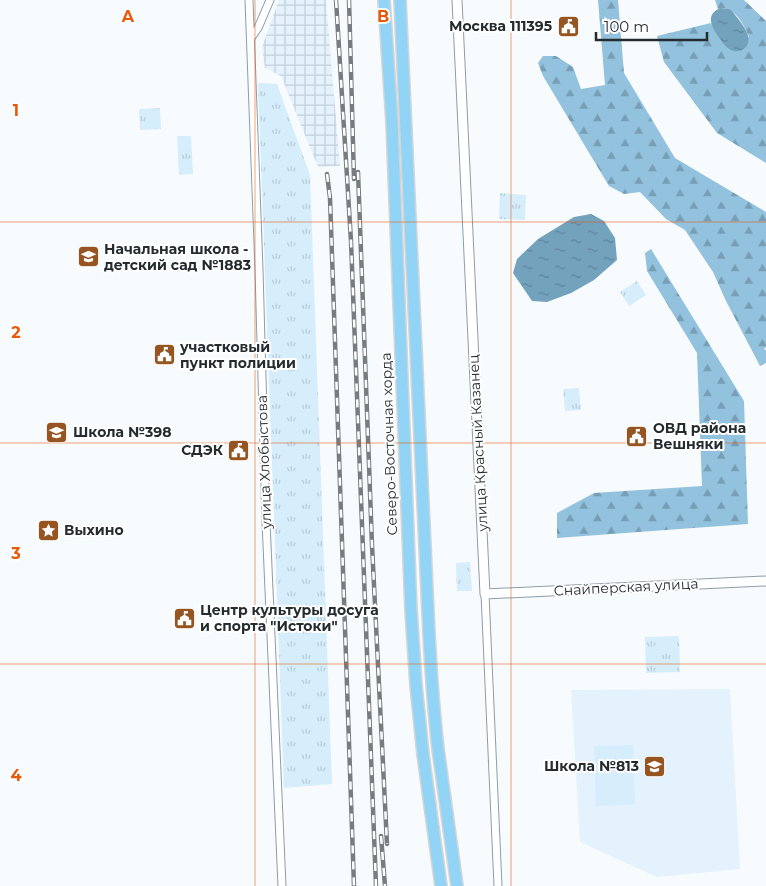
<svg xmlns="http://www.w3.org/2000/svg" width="766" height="886" viewBox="0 0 766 886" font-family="Montserrat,sans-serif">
<defs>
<pattern id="industrial-grid" width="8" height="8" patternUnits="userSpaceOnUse" patternTransform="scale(1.25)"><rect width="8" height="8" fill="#e3f2fc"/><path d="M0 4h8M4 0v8" fill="none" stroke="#c3d0d8"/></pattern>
<pattern id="forest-firs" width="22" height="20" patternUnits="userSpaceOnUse" patternTransform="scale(1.25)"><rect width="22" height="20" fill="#92c2de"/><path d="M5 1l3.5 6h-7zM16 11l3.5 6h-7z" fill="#779eb4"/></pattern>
<pattern id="park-tufts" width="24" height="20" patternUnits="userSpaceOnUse" patternTransform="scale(1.25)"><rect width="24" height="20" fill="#d6edfb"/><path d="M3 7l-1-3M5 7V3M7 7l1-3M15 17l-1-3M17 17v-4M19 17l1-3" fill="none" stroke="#b8cbd7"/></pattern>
<pattern id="water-ripples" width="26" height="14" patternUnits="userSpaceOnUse" patternTransform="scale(1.25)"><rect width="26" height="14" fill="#73a2bd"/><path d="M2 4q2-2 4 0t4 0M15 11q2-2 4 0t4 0" fill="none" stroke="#5e849a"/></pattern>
</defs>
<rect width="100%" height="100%" fill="#f7fbfd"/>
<path fill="#e3f2fc" d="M730,689L740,869L657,877L580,842L571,690Z"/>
<path fill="url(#industrial-grid)" d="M279,0H326L340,166L318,167L281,76L265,68L262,47Z"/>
<g fill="url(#forest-firs)">
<path d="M598,0H618L624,73L675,158L766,212V347L764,349L766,350V363L760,366L726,301L713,272L685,230L666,219L640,192L624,194L609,186L543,76L538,63L543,56H556L573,67L581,89L605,85Z"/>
<path d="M715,0H744L766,21V163L717,133L664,62L657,36L711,23L718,36L728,48L749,37C744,24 733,4 718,9Z"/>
<path d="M651,249L744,401L748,524L557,538V513L594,493L702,486L697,353L647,271L645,253Z"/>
</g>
<g fill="url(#park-tufts)">
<path d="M258,83L277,84L310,175L332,784L284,788Z"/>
<path d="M160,108L161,129L140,130L139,109Z"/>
<path d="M177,136H191L193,174L179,175Z"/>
<path d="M500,193L526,195L525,220L499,219Z"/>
<path d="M637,281L646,295L629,306L620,292Z"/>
<path d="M579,388L581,410L565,411L563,389Z"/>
<path d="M470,562L472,591H457L456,563Z"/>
<path d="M679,636L680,672L646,673L645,637Z"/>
</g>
<path fill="#d6edfb" d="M633,745L635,804L596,806L594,746Z"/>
<g fill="url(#water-ripples)">
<path d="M721,8L729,9L732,11C739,20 759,41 742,50C738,51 734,52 731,50C726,48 723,43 720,39C712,28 704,14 721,8Z"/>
<path d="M591,214L604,221L615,238L617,260L594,280L571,293L547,302L532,301L513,273L517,259L538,239L574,217Z"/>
</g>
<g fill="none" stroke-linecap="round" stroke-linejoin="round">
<defs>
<g id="minor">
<path d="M249,0L259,270L266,522L282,886"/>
<path d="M251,38L258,28L270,0"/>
<path d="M485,594L498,886"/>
</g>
<path id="tertiary" d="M457,0L485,594L766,581"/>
<g id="primary">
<path d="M384,0L392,122L411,610L416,685L423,754L441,886"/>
<path d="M400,0L428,612C430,658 433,704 438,749C444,795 451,840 457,886"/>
</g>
</defs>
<use href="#minor" stroke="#8c9da8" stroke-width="9"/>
<use href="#tertiary" stroke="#8c9da8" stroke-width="11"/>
<use href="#primary" stroke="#d3d5d6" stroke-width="14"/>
<use href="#minor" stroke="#fff" stroke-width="7"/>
<use href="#tertiary" stroke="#fff" stroke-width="9"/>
<use href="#primary" stroke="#91d4f6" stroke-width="11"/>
<defs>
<g id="rail">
<path d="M336,0L351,241L376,886"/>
<path d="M349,0L354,179"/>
<path d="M358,172L372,545L387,844"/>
<path d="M327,174L330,198L354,886"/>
<path d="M381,836L385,886"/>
</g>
</defs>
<use href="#rail" stroke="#777c80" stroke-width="4.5"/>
<use href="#rail" stroke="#fff" stroke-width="2.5" stroke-dasharray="8" stroke-linecap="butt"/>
</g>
<path fill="none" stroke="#e8590c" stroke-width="1" stroke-opacity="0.55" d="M255,0V886M511,0V886M0,222H766M0,443H766M0,664H766"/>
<defs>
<symbol id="civic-square" viewBox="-11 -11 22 22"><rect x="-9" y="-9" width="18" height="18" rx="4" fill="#955420" stroke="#fff"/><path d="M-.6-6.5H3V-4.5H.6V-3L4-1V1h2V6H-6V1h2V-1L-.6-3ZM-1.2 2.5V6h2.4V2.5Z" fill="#fff"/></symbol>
<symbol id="school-square" viewBox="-11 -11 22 22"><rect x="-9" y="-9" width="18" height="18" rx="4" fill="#955420" stroke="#fff"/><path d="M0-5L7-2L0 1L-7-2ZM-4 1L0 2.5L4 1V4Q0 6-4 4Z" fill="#fff"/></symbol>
<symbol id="sight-square" viewBox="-11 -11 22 22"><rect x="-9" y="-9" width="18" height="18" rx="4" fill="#955420" stroke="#fff"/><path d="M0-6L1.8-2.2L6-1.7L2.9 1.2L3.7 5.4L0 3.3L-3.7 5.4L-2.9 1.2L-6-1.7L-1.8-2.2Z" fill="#fff"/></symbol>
</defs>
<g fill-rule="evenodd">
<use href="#civic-square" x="556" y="14" width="25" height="25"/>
<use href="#school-square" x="76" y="244" width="25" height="25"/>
<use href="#civic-square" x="152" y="342" width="25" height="25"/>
<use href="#school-square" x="44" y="420" width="25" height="25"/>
<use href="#civic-square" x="624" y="424" width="25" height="25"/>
<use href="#civic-square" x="226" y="438" width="25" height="25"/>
<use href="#sight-square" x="36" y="518" width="25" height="25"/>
<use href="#civic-square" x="172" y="606" width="25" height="25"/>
<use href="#school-square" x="642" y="754" width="25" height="25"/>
</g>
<g text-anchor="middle" stroke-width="4" stroke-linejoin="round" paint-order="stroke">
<g font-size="14" font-weight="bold" fill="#252c30" stroke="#fff" text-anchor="start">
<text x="552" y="31" text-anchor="end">Москва 111395</text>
<text x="104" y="254">Начальная школа -<tspan x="104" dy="16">детский сад №1883</tspan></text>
<text x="180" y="352">участковый<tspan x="180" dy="16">пункт полиции</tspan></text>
<text x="653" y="433">ОВД района<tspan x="653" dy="16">Вешняки</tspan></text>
<text x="73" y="437">Школа №398</text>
<text x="223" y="455" text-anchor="end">СДЭК</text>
<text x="64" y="535">Выхино</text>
<text x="200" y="615">Центр культуры досуга<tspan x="200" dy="16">и спорта "Истоки"</tspan></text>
<text x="639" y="771" text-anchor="end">Школа №813</text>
</g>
<g font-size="14" fill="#252c30" stroke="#fff">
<text transform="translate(478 443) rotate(-93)" y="5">улица Красный Казанец</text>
<text transform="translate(389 444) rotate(-92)" y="5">Северо-Восточная хорда</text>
<text transform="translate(264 462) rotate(-92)" y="5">улица Хлобыстова</text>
<text transform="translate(626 587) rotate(-3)" y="5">Снайперская улица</text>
</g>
</g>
<g font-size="16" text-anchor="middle" font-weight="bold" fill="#e8590c" stroke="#fff" stroke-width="4" stroke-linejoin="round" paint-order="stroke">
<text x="128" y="22">A</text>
<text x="383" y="22">B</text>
<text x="16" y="116">1</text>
<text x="16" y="338">2</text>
<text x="16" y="559">3</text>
<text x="16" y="781">4</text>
</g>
<path d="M596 32v8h111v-8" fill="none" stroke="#252c30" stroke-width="2.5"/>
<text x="604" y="32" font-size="15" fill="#252c30" stroke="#ffffff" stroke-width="4" paint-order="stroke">100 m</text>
</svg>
